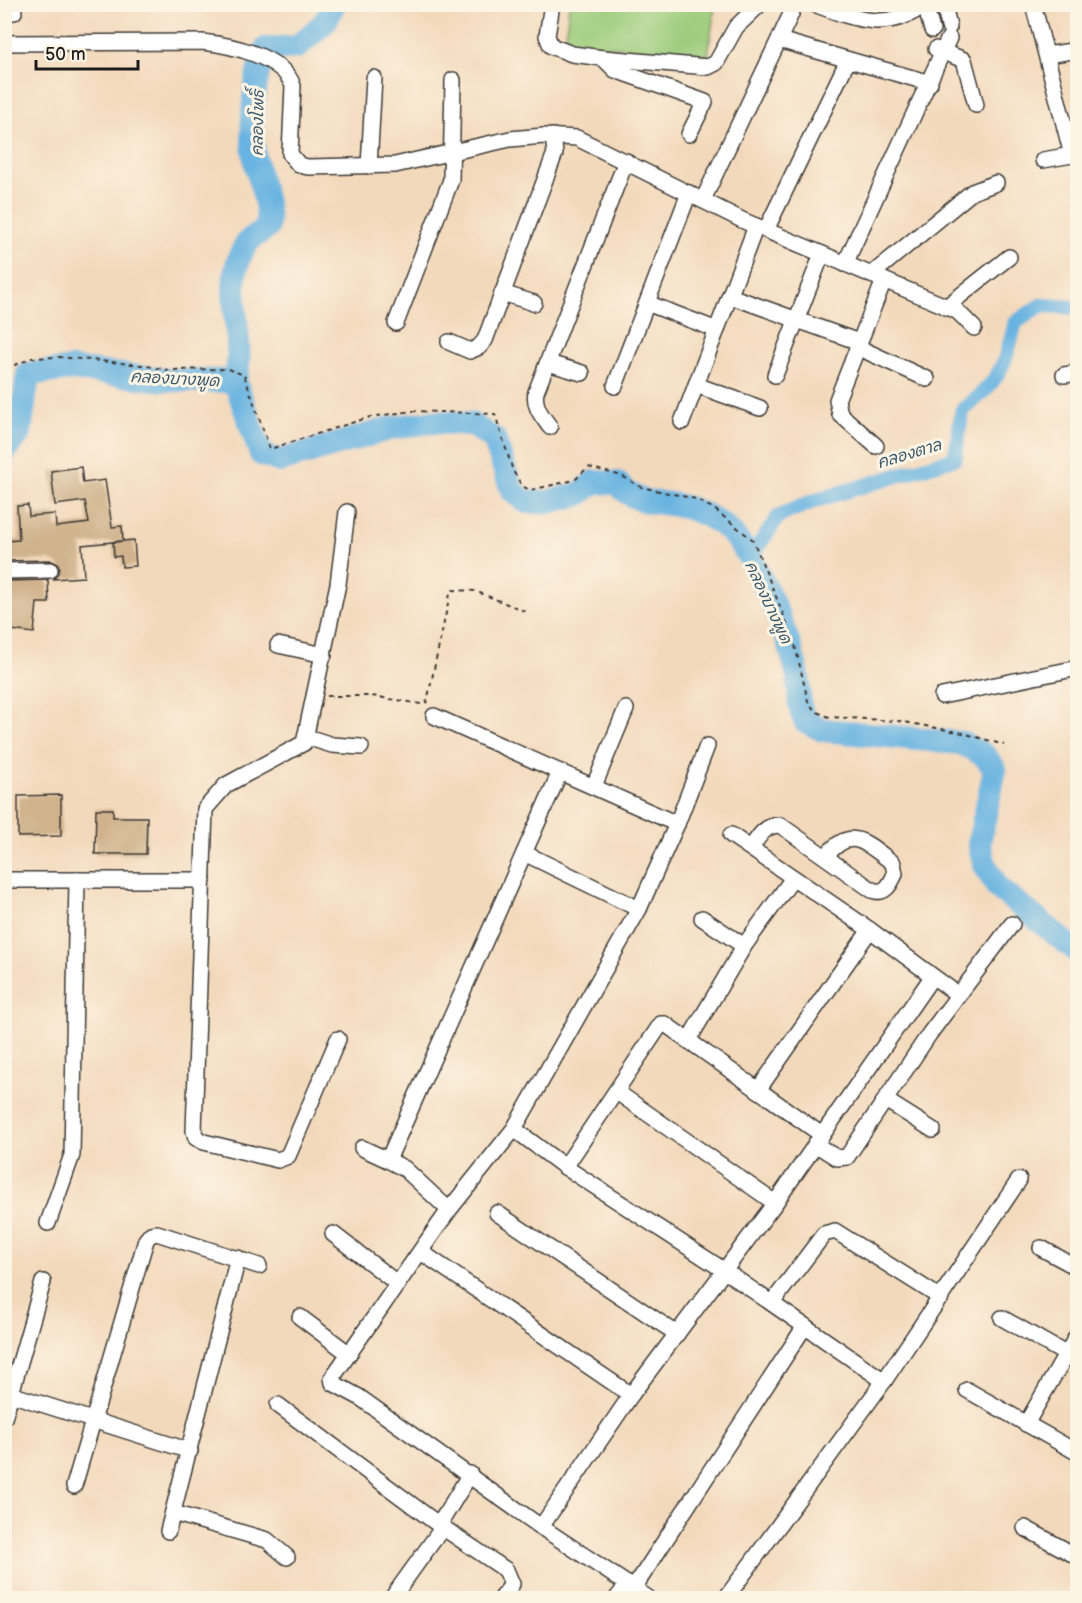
<svg xmlns="http://www.w3.org/2000/svg" width="1082" height="1603" viewBox="0 0 1082 1603" font-family="'Balsamiq Sans','Playpen Sans Thai',sans-serif">
<rect width="100%" height="100%" fill="#fcf5e5"/>
<filter id="ink" filterUnits="userSpaceOnUse"><feTurbulence type="fractalNoise" baseFrequency=".0167" numOctaves="2"/><feDisplacementMap in="SourceGraphic" scale="12" xChannelSelector="R" yChannelSelector="G"/><feConvolveMatrix kernelMatrix="1 2 1 2 8 2 1 2 1" color-interpolation-filters="sRGB"/></filter>
<filter id="wash" filterUnits="userSpaceOnUse"><feTurbulence type="fractalNoise" baseFrequency=".008" numOctaves="4" result="noise"/><feDisplacementMap in="SourceGraphic" scale="24" xChannelSelector="R" yChannelSelector="G"/><feGaussianBlur stdDeviation="1.35" result="paint"/><feColorMatrix in="noise" values="0 0 0 0 0 0 0 0 0 0 0 0 0 0 0 0 0 1.4 0 .05"/><feComposite in="paint" operator="in"/></filter>
<g filter="url(#wash)">
<rect width="100%" height="100%" fill="#f3d9bb"/>
<path fill="#9ccc7b" stroke="#5c744c" stroke-width="1.5" d="M569,5H715L708,56L565,42Z"/>
<g fill="none" stroke-linecap="round" stroke-linejoin="round">
<path stroke="#68b3e1" stroke-width="15" d="M750,558L779,516L814,501L955,458L962,410C999,382 1005,367 1015,323L1041,305L1078,308"/>
<g stroke="#68b3e1" stroke-width="24">
<path d="M235,381C248,340 218,280 248,242C252,237 261,232 267,228C270,202 259,184 255,159C250,129 253,76 266,49L297,47L325,22L334,4"/>
<path d="M4,453L20,432L28,374L71,369L165,380L235,381L261,454L280,461L392,428L431,422L471,424L494,439L512,490L526,502H548L580,494L594,482L617,483C642,510 659,498 688,508C698,511 712,518 721,524C753,546 788,634 797,672C801,690 796,702 805,721L823,730L961,743L984,755L995,769L979,843L985,865L998,888L1078,952"/>
</g>
</g>
<g id="blocks">
<g fill="#d0b28c">
<path d="M81,467L83,483L105,480L112,527L122,526L123,541L82,545L84,577L54,579L60,569L58,564L50,560L4,561V541L19,540L17,506L28,505L29,516L55,514L56,527L89,523L85,501L55,505L51,471Z"/>
<path d="M134,540L136,566L122,567L121,556L114,557L113,542Z"/>
<path d="M48,580L49,603H37L34,633L4,629V581Z"/>
<path d="M61,795V836L18,837V796Z"/>
<path d="M96,809H113V817H147L146,854H95Z"/>
</g>
</g>
</g>
<g filter="url(#ink)">
<use href="#blocks" fill-opacity="0" stroke="#3c3834" stroke-width="1.5"/>
<g fill="none" stroke-linecap="round" stroke-linejoin="round">
<defs>
<g id="minor">
<path d="M13,4L14,12"/>
<path d="M552,4L547,36L551,46L572,54L603,58L615,70L705,102L689,134"/>
<path d="M814,4C855,19 887,33 926,4"/>
<path d="M944,4L949,27"/>
<path d="M1033,4L1072,155"/>
<path d="M925,5L932,30"/>
<path d="M779,40L930,83"/>
<path d="M4,43L202,42C230,45 283,56 293,86L290,154L299,165L308,167L395,165L510,139L544,136L577,138L744,221L957,311L974,328"/>
<path d="M936,49L964,60L976,105"/>
<path d="M1047,55L1078,50"/>
<path d="M603,58L708,67L716,63L736,27L760,4"/>
<path d="M1043,160L1078,154"/>
<path d="M369,166L374,78"/>
<path d="M703,200L791,14"/>
<path d="M766,230L848,60"/>
<path d="M845,264L949,38"/>
<path d="M871,275L972,192L996,183"/>
<path d="M502,293L534,303"/>
<path d="M730,296L859,342"/>
<path d="M647,303L717,330"/>
<path d="M946,307L1009,257"/>
<path d="M396,323L451,180L453,80"/>
<path d="M449,342L470,351L479,347L485,340L555,153L553,136"/>
<path d="M857,347L927,379"/>
<path d="M548,363L582,373"/>
<path d="M775,375L822,254"/>
<path d="M1064,375L1078,373"/>
<path d="M696,385L760,408"/>
<path d="M615,386L689,193"/>
<path d="M682,422L756,226"/>
<path d="M550,427C542,416 533,406 536,392L626,161"/>
<path d="M876,446L840,414L837,400L884,280"/>
<path d="M4,571L50,570"/>
<path d="M278,645L324,655"/>
<path d="M942,696L1078,668"/>
<path d="M434,716L677,824"/>
<path d="M307,737L332,745L361,747"/>
<path d="M594,786L626,709"/>
<path d="M731,835L870,930L957,994"/>
<path d="M751,848C759,836 765,825 780,825L872,890C885,895 890,885 895,874L893,863C867,844 852,825 827,855"/>
<path d="M524,853L639,909"/>
<path d="M4,880H203"/>
<path d="M702,918L744,946"/>
<path d="M338,1039L288,1156L278,1160L204,1142L196,1138L194,1131L205,809L226,785L304,743L338,584L347,512"/>
<path d="M688,1041L744,946L793,878"/>
<path d="M758,1090L870,930"/>
<path d="M617,1092L775,1203"/>
<path d="M887,1101L933,1130"/>
<path d="M514,1129L565,1167L725,1271L884,1381"/>
<path d="M815,1144L837,1158L847,1157L930,1033L1012,924"/>
<path d="M362,1148L388,1160"/>
<path d="M565,1167L661,1024H665L822,1135"/>
<path d="M449,1210L405,1169L388,1160L560,772"/>
<path d="M497,1213L677,1334"/>
<path d="M48,1223L72,1155L77,880"/>
<path d="M333,1234L398,1284"/>
<path d="M1041,1248L1078,1268"/>
<path d="M421,1252L631,1395"/>
<path d="M772,1303L824,1234L835,1231L941,1298"/>
<path d="M300,1317L348,1353"/>
<path d="M1002,1318L1078,1361"/>
<path d="M967,1390L1078,1453"/>
<path d="M4,1392L190,1451"/>
<path d="M278,1405L439,1525L506,1570L512,1584L502,1598"/>
<path d="M4,1418L43,1282"/>
<path d="M1026,1424L1078,1334"/>
<path d="M74,1486L146,1240L151,1234L157,1233L259,1266"/>
<path d="M173,1513L267,1540L287,1557"/>
<path d="M439,1525L470,1474"/>
<path d="M541,1527L631,1395L775,1203L932,977"/>
<path d="M1025,1528L1078,1557"/>
<path d="M168,1531L238,1258"/>
<path d="M634,1588L805,1326"/>
<path d="M392,1598L443,1527"/>
<path d="M617,1598L628,1584"/>
<path d="M648,1598L541,1527L359,1397L333,1383L332,1378L449,1210L514,1129L639,909L677,824L707,746"/>
<path d="M726,1598L884,1381L1019,1180"/>
</g>
</defs>
<use href="#minor" stroke="#3c3834" stroke-width="18"/>
<g stroke="#3c3834" stroke-width="2" stroke-dasharray="4.5 4.5" stroke-linecap="butt">
<path d="M4,425L10,367L32,358L59,357L142,365L168,370L228,369L244,375L270,449L370,417L413,411L495,414L513,471L522,486L530,490L575,480L588,467L622,476L641,487L696,499L714,509L753,540L794,641L808,701L815,711L829,717L899,721L963,733L1004,745"/>
<path d="M327,696H372L421,704L427,702L450,594L453,590L475,591L527,612"/>
</g>
<use href="#minor" stroke="#fff" stroke-width="15"/>
</g>
</g>
<g text-anchor="middle" stroke-width="6" stroke-linejoin="round" paint-order="stroke">
<g font-size="16" font-style="italic" fill="#3a586b" stroke="#fcf5e5">
<text transform="translate(257 123) rotate(-89)" y="6">คลองโพธิ์</text>
<text transform="translate(175 378) rotate(3)" y="6">คลองบางพูด</text>
<text transform="translate(909 453) rotate(-17)" y="6">คลองตาล</text>
<text transform="translate(769 602) rotate(65)" y="6">คลองบางพูด</text>
</g>
</g>
<rect width="1082" height="1603" fill="none" stroke="#fcf5e5" stroke-width="24"/>
<path d="M36 60v9h102v-9" fill="none" stroke="#1c1c1c" stroke-width="3"/>
<text x="45" y="60" font-size="18" fill="#1c1c1c" stroke="#fcf5e5" stroke-width="4.5" paint-order="stroke">50 m</text>
</svg>
